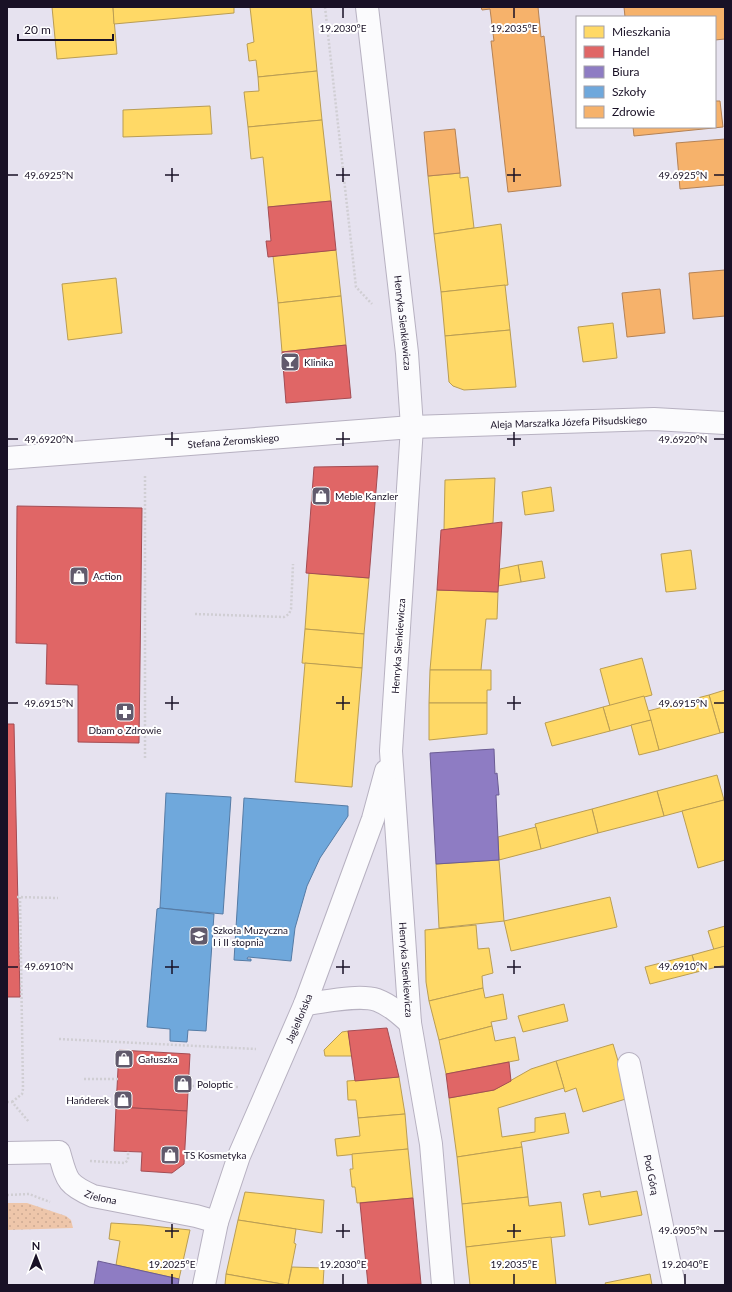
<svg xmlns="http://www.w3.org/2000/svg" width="732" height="1292" viewBox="0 0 732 1292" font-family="Lato,sans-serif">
<defs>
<pattern id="grass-dots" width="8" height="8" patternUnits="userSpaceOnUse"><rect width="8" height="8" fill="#eec6aa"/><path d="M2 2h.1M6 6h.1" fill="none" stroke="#cca992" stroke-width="1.8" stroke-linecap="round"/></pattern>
</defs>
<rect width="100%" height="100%" fill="#e6e2ef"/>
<path fill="url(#grass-dots)" d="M7,1203H27L66,1216L71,1220L73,1228L7,1230Z"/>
<g fill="#ffd966" stroke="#ba9d53">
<path d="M52,7H113L117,54L57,59Z"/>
<path d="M113,7H234V13L114,24Z"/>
<path d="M250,7H311L317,71L258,77L256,60L249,61L247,44L254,42Z"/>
<path d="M317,71L322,120L248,127L244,92L259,91L258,77Z"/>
<path d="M210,106L212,134L123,137V110Z"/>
<path d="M322,120L331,201L268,207L263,157L251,159L248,127Z"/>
<path d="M460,173V178L468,177L474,228L434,234L428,176Z"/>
<path d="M501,224L508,285L441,292L434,234Z"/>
<path d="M336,250L341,296L278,303L273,256Z"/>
<path d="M116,278L122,333L68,340L62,284Z"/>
<path d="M505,285L510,330L445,336L441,292Z"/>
<path d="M341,296L346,345L282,352L278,303Z"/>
<path d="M613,323L617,358L583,362L578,327Z"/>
<path d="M510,330L516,387L464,390L453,386L449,382L445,336Z"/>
<path d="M495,478L493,523L444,530L445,480Z"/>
<path d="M551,487L554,511L525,515L522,492Z"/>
<path d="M691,550L696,589L666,592L661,554Z"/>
<path d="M542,561L545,578L521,582L518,565Z"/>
<path d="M518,565L521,582L498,586L500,569Z"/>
<path d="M309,573L369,578L364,634L305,629Z"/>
<path d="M437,590L498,592L497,619H486L481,670H430Z"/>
<path d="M305,629L364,634L362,668L302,663Z"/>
<path d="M642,658L652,695L610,706L600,669Z"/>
<path d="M305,663L362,668L352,787L295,782Z"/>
<path d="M430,670H491V690H487V703H429Z"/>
<path d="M725,690V732L720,733L709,695Z"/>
<path d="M709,695L720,733L659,750L648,711Z"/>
<path d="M644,696L651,720L610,731L603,707Z"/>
<path d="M429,703H487V734L429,740Z"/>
<path d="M603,707L610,731L552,746L545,723Z"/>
<path d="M651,720L659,750L639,755L631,725Z"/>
<path d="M717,775L724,800L664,816L657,791Z"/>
<path d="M657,791L664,816L598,833L592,809Z"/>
<path d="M724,800L725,804V860L698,868L682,811Z"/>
<path d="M592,809L598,833L541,849L535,824Z"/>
<path d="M536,827L541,849L499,860L498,837Z"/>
<path d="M499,860L504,921L439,928L436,864Z"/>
<path d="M610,897L617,927L511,951L504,921Z"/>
<path d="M476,925L478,949L489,948L493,973L482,976L483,988L429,1001L426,982L425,930Z"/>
<path d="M725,926V946L714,950L708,931Z"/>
<path d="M725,946V965L697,972L692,955Z"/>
<path d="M692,955L697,972L650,984L645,967Z"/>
<path d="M483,988L485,998L503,994L507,1019L491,1022L492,1026L439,1040L429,1001Z"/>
<path d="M564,1004L568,1021L523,1032L518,1016Z"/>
<path d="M492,1026L495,1041L515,1037L519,1060L446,1074L439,1040Z"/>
<path d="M348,1031L352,1056H325L324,1050L342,1032Z"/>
<path d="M613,1044L629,1098L583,1112L576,1088L565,1092L556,1061Z"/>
<path d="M556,1061L564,1088L498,1108L502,1137L535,1132V1118L565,1113L569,1133L521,1142L522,1147L457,1157L449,1098L494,1090L531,1069Z"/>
<path d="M399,1077L405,1114L358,1118L356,1100H348L347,1081Z"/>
<path d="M405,1114L408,1149L337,1156L335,1139L360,1136L358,1118Z"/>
<path d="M522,1147L528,1197L462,1204L457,1157Z"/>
<path d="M408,1149L413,1198L357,1203L355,1187H352L350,1169H353L352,1154Z"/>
<path d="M600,1191L601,1197L637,1191L642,1215L589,1225L583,1194Z"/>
<path d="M245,1192L324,1200L322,1233L238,1220Z"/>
<path d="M528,1197L529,1206L561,1202L565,1236L466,1247L462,1204Z"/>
<path d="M238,1220L296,1229L294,1243L296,1244L288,1285L226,1274Z"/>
<path d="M111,1223L143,1225L190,1230L179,1279L116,1265L120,1241L109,1239Z"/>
<path d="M551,1237L556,1285H470L466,1247Z"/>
<path d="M292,1267L324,1268L323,1285H288Z"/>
<path d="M226,1274L287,1285H225Z"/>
<path d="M650,1274L652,1285H606L605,1283Z"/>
</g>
<g fill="#e06666" stroke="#a44c53">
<path d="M331,201L336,250L268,257L266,241H271L268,207Z"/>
<path d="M346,345L351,398L286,403L282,352Z"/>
<path d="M378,466L369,578L306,573L314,467Z"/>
<path d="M17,506L142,508L139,743L78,742V685L46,684L47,644L16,643Z"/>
<path d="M502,522L498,592L437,590L441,530Z"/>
<path d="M7,724H14L20,997H7Z"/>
<path d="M387,1028L399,1077L355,1081L348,1031Z"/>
<path d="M119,1050L190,1054L187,1111L116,1107Z"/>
<path d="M509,1062L511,1081L494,1090L449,1098L446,1074Z"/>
<path d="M116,1107L187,1111L184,1164L172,1173L141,1171L142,1152L114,1151Z"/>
<path d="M413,1198L421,1284L368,1285L360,1203Z"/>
</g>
<g fill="#8e7cc3" stroke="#6b5c94">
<path d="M494,749L495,774L497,773L499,795H496L499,860L436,864L430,753Z"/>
<path d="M98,1261L179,1279L178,1285H94Z"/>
</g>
<g fill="#6fa8dc" stroke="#557ba5">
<path d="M166,793L231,797L223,914L160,908Z"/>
<path d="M244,798L348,806V816L320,858L307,886L295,928L291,961L248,957L247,959H251V961L234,960Z"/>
<path d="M160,908L214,914L206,1031L188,1030L187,1042L170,1041V1029L147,1027L157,909Z"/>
</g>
<g fill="#f6b26b" stroke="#b48256">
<path d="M481,7H538L541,37L544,36L561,186L508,192L491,41H494L490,9L482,10Z"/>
<path d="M624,7H725V39L715,40V17H625Z"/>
<path d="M715,101H720L723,127L634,136L633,127H715Z"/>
<path d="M455,129L460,173L428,176L424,132Z"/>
<path d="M725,139V185L680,189L676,143Z"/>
<path d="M725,270V316L693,319L689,273Z"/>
<path d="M660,289L665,333L627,337L622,293Z"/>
</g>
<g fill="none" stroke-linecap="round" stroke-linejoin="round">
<defs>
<g id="street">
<path id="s1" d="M412,427L391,751L410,1023L431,1144L443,1285"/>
<path d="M305,1004C324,1002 359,994 377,1000C390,1005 400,1014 410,1023"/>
<path id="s2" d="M629,1064L674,1285"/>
<path id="s3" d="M7,1153L59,1152C67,1180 66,1184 93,1196L196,1216L217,1222"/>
<path id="s4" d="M204,1285L217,1222L239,1156L305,1004L373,819L386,771"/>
</g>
<g id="secondary">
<path id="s5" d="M367,7L407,353L412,427"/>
<path id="s6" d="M7,458L412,427L654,419L725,423"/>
</g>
</defs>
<use href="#street" stroke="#b7b1c1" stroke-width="24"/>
<use href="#secondary" stroke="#b7b1c1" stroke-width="24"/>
<g stroke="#d0ced3" stroke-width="2.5" stroke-dasharray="2 2" stroke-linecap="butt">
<path d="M325,7L356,287L372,304"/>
<path d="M145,476V760"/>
<path d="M195,614L284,617L289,614L291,609L293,564"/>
<path d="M17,897L58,898"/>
<path d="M59,1039L256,1049"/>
<path d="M84,1079H118"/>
<path d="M188,1086L239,1087"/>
<path d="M7,1102H12L29,1122"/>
<path d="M12,1102L22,1094L23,1089L20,897"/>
<path d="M90,1161L125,1163L128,1160V1151"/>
<path d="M7,1195L29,1194L50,1202"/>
</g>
<use href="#street" stroke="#fbfbfd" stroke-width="22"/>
<use href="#secondary" stroke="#fbfbfd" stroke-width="22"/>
</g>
<path fill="none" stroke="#191126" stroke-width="1.5" d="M343,8V18M514,8V18M172,168V182M343,168V182M514,168V182M8,175H18M165,175H179M336,175H350M507,175H521M714,175H724M172,432V446M343,432V446M514,432V446M8,439H18M165,439H179M336,439H350M507,439H521M714,439H724M172,696V710M343,696V710M514,696V710M8,703H18M165,703H179M336,703H350M507,703H521M714,703H724M172,960V974M343,960V974M514,960V974M8,967H18M165,967H179M336,967H350M507,967H521M714,967H724M172,1224V1238M343,1224V1238M514,1224V1238M165,1231H179M336,1231H350M507,1231H521M714,1231H724M172,1274V1284M343,1274V1284M514,1274V1284M685,1274V1284"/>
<defs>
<symbol id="bar-square" viewBox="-11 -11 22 22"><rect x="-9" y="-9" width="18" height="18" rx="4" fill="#615a6c" stroke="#fff"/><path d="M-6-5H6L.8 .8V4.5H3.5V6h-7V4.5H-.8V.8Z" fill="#fff"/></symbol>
<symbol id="shop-square" viewBox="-11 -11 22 22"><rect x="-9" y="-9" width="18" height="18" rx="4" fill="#615a6c" stroke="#fff"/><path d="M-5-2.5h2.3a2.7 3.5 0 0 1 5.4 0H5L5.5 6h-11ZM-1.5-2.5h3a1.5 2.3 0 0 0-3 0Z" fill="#fff"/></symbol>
<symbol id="pharmacy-square" viewBox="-11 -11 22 22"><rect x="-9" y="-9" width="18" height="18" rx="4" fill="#615a6c" stroke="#fff"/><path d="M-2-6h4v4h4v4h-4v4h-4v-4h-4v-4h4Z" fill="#fff"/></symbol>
<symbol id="school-square" viewBox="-11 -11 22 22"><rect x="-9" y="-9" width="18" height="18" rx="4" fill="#615a6c" stroke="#fff"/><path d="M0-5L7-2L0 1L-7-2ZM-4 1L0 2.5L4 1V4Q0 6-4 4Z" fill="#fff"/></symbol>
</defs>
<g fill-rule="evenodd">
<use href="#bar-square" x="279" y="351" width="22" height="22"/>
<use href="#shop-square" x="310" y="485" width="22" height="22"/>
<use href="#shop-square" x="68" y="565" width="22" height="22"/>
<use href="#pharmacy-square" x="114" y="701" width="22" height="22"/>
<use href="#school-square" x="188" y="925" width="22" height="22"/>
<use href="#shop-square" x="113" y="1048" width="22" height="22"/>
<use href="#shop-square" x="172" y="1073" width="22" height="22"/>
<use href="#shop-square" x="112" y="1089" width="22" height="22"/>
<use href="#shop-square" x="159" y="1144" width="22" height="22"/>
</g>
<g text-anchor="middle" stroke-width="4" stroke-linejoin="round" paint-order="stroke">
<g font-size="10" fill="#191126" stroke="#fff">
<text dy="4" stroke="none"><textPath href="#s5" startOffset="318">Henryka Sienkiewicza</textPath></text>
<text dy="4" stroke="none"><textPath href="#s6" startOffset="563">Aleja Marszałka Józefa Piłsudskiego</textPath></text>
<text dy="4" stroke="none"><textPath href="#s6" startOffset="227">Stefana Żeromskiego</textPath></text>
<text transform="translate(398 646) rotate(-86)" y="4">Henryka Sienkiewicza</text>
<text dy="4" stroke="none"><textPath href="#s1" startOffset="544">Henryka Sienkiewicza</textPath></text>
<text dy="4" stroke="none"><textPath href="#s4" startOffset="284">Jagiellońska</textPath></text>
<text dy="4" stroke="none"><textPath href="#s2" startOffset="113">Pod Górą</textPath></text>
<text dy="4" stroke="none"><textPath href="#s3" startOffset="119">Zielona</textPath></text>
</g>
<g font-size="10" fill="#191126" stroke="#fff" text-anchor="start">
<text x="304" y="366">Klinika</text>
<text x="335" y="500">Meble Kanzler</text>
<text x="93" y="580">Action</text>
<text x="125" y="734" text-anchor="middle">Dbam o Zdrowie</text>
<text x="213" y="934">Szkoła Muzyczna<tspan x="213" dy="12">I i II stopnia</tspan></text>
<text x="138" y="1063">Gałuszka</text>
<text x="197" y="1088">Poloptic</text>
<text x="109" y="1104" text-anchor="end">Hańderek</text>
<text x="184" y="1159">TS Kosmetyka</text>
</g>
</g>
<g font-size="10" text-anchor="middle" fill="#191126" stroke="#fff" stroke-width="4" stroke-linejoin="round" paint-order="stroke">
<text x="343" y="32">19.2030°E</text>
<text x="514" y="32">19.2035°E</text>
<text x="49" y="179">49.6925°N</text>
<text x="683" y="179">49.6925°N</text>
<text x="49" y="443">49.6920°N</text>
<text x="683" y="443">49.6920°N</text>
<text x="49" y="707">49.6915°N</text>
<text x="683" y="707">49.6915°N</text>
<text x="49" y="970">49.6910°N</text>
<text x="683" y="970">49.6910°N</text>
<text x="683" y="1234">49.6905°N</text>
<text x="172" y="1268">19.2025°E</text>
<text x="343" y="1268">19.2030°E</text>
<text x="514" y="1268">19.2035°E</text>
<text x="685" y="1268">19.2040°E</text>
</g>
<rect width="732" height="1292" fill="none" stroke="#191126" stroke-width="16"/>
<rect x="576" y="16" width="140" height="112" fill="#ffffff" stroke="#a3a0a8"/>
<rect x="584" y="26" width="20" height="12" fill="#ffd966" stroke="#a3a0a8"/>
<text x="612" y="36" font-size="12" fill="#191126">Mieszkania</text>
<rect x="584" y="46" width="20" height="12" fill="#e06666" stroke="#a3a0a8"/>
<text x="612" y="56" font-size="12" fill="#191126">Handel</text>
<rect x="584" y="66" width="20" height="12" fill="#8e7cc3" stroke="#a3a0a8"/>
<text x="612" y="76" font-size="12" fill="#191126">Biura</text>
<rect x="584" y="86" width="20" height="12" fill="#6fa8dc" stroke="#a3a0a8"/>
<text x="612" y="96" font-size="12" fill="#191126">Szkoły</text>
<rect x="584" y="106" width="20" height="12" fill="#f6b26b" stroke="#a3a0a8"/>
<text x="612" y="116" font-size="12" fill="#191126">Zdrowie</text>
<g transform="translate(36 1256)" stroke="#ffffff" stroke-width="3" paint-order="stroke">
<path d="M0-3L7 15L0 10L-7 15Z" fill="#191126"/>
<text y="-6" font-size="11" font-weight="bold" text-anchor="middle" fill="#191126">N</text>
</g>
<path d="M18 34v6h95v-6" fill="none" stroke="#191126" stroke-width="2"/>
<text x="24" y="34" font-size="12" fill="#191126" stroke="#ffffff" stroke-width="3" paint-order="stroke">20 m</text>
</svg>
